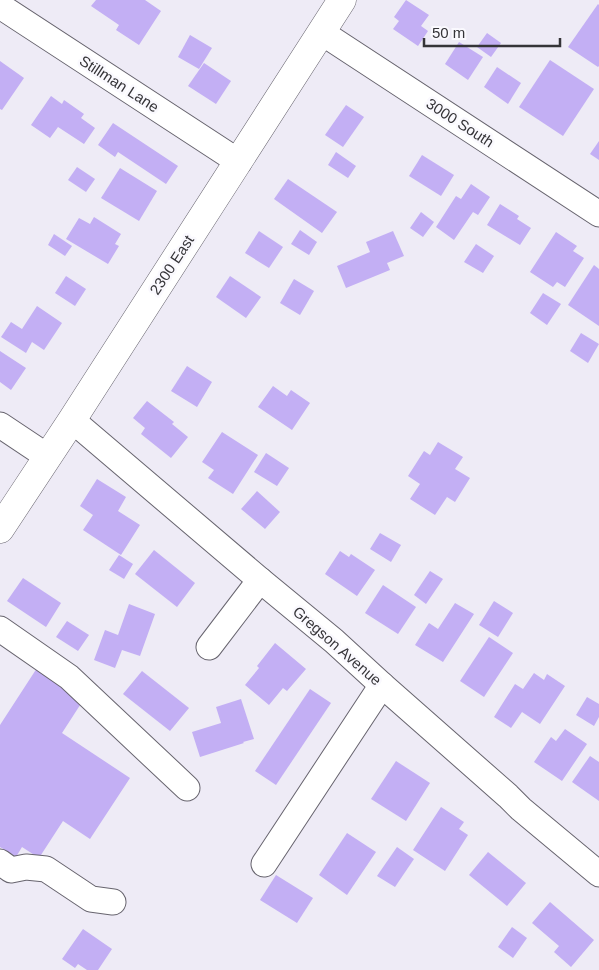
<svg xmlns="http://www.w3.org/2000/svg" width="599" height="970" viewBox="0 0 599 970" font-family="Helvetica,sans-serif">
<rect width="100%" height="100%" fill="#eeebf6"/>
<g fill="#c3aff4">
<path d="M96,0H145L161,11L139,45L116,30L119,25L91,6Z"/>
<path d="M406,0L429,15L421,26L428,31L418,46L393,29L399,21L394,17Z"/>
<path d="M598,4L599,5V66L598,67L568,47Z"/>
<path d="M487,33L501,43L491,57L477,47Z"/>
<path d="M190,35L212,48L199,69L178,57Z"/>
<path d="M459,42L483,57L468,80L445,64Z"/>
<path d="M550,60L594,89L563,136L519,107Z"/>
<path d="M0,61L24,78L2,110L0,109Z"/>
<path d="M204,63L231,81L216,104L188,86Z"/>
<path d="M497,67L521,83L508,104L484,87Z"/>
<path d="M51,96L62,104L64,100L84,114L81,118L95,128L84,144L58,127L50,138L31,125Z"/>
<path d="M346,105L364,117L343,147L325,135Z"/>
<path d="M113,123L178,166L166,184L118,152L115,157L98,145Z"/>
<path d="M599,141V160L590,154Z"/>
<path d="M336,152L356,166L348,178L328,165Z"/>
<path d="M422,155L454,175L441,196L409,176Z"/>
<path d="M77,167L95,179L86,192L68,180Z"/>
<path d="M120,168L157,191L139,221L101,198Z"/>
<path d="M288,179L337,212L322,233L274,199Z"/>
<path d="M471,184L490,197L478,215L473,212L454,240L436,227L456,196L461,199Z"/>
<path d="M500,204L519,216L517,219L531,228L520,245L487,225Z"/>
<path d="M421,212L434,222L423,237L410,228Z"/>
<path d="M94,217L121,234L115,244L119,246L108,264L66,239L79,218L90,224Z"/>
<path d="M300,230L317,242L309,255L291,244Z"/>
<path d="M259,231L283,247L269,268L245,253Z"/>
<path d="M393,231L404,256L387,263L390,270L346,288L337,266L370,252L366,242Z"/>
<path d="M556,232L577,246L573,251L584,258L565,287L557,282L553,287L530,272Z"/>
<path d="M54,234L72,246L65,256L48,245Z"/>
<path d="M476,244L494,256L483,273L464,262Z"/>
<path d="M594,265L599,269V326L568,305Z"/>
<path d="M66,276L86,289L75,306L55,293Z"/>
<path d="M230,276L261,297L246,318L216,297Z"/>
<path d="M294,279L314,291L300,315L280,303Z"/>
<path d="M543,293L561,304L547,325L530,313Z"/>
<path d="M37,306L62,323L44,350L32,342L26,353L1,337L11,322L22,329Z"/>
<path d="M581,333L599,344L588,363L570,351Z"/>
<path d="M0,351L26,368L11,390L0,382Z"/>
<path d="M187,366L212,382L197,407L171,391Z"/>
<path d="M273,386L287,396L291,390L310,403L292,430L258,407Z"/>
<path d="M147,401L174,422L172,424L188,437L171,458L141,434L145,428L133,418Z"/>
<path d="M222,432L258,455L233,494L208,478L214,470L202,462Z"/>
<path d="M438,442L463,457L455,469L470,478L455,502L447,497L435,515L410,499L420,484L408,476L424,451L430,455Z"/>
<path d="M266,453L289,468L277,486L254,472Z"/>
<path d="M97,479L126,497L118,511L140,525L121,555L83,530L93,515L80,506Z"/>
<path d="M257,491L280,512L265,529L241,509Z"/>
<path d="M380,533L401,545L391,562L370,549Z"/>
<path d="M154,550L195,583L177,607L135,574Z"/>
<path d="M340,551L349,557L351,554L375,570L357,596L325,574Z"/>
<path d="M119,555L133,564L124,579L109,570Z"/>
<path d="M430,571L443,579L426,604L414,595Z"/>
<path d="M23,578L61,603L46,627L7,601Z"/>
<path d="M383,585L416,607L398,634L365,613Z"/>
<path d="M494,601L513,613L498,637L479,625Z"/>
<path d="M455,603L474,614L443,662L415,645L429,623L438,629Z"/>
<path d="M129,604L155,614L140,656L122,650L115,668L94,660L105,630L118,635Z"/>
<path d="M67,621L89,635L78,651L56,637Z"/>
<path d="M489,637L513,653L484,697L460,681Z"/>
<path d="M275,643L306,669L287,691L283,688L269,705L245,685L259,668L257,666Z"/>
<path d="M37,668L84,699L62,733L130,778L90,839L63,821L39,858L22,847L16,857L0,847V725Z"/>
<path d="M142,671L189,708L170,731L123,694Z"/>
<path d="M534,673L544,680L547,674L565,686L540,724L522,712L511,728L494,717L515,684L523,689Z"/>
<path d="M310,689L331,703L276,785L255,771Z"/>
<path d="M587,697L599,704V717L594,726L576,715Z"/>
<path d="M241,699L254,739L243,742L244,743L200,757L192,732L221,723L216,707Z"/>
<path d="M565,729L587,744L562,781L534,762L551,737L556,741Z"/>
<path d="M590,756L599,762V801L572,782Z"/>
<path d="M396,761L430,783L406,821L371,799Z"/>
<path d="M441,807L464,822L459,829L468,835L445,871L413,850Z"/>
<path d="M347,833L376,852L347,895L319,875Z"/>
<path d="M397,847L414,859L395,887L377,876Z"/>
<path d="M488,852L526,883L507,906L469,875Z"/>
<path d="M276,875L313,898L297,923L260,900Z"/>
<path d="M550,902L594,940L571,967L554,952L559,946L532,923Z"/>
<path d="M512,927L527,938L513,958L498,947Z"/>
<path d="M83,929L112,949L98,970H87L78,964L75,968L62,959Z"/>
</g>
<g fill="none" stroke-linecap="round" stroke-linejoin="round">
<defs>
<g id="minor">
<path d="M0,6L239,162"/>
<path d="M321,32L599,214"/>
<path d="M72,420L260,580L334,641L382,685L508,796L521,809L599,874"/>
<path d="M0,425L48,457"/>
<path d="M0,629L69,677L187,788"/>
<path d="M209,647L260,580"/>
<path d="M0,862L11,870L26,867L46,869L91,899L113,902"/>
<path d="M264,864L382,685"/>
</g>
<path id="major" d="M0,529L72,420L342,0"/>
</defs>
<use href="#minor" stroke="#67646e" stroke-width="27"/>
<use href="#major" stroke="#67646e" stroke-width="29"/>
<use href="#minor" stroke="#fff" stroke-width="25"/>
<use href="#major" stroke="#fff" stroke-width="28"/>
</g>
<g text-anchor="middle" stroke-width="5" stroke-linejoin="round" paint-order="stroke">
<g font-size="15" fill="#353438" stroke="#faf9fe">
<text transform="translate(119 84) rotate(33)" y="5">Stillman Lane</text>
<text transform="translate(460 123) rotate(33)" y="5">3000 South</text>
<text transform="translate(172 265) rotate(-57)" y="5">2300 East</text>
<text transform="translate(337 646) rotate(41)" y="5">Gregson Avenue</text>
</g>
</g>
<path d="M424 38v8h136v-8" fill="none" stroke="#353438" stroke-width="2.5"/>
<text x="432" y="38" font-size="15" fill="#353438" stroke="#faf9fe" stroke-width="4" paint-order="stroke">50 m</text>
</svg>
